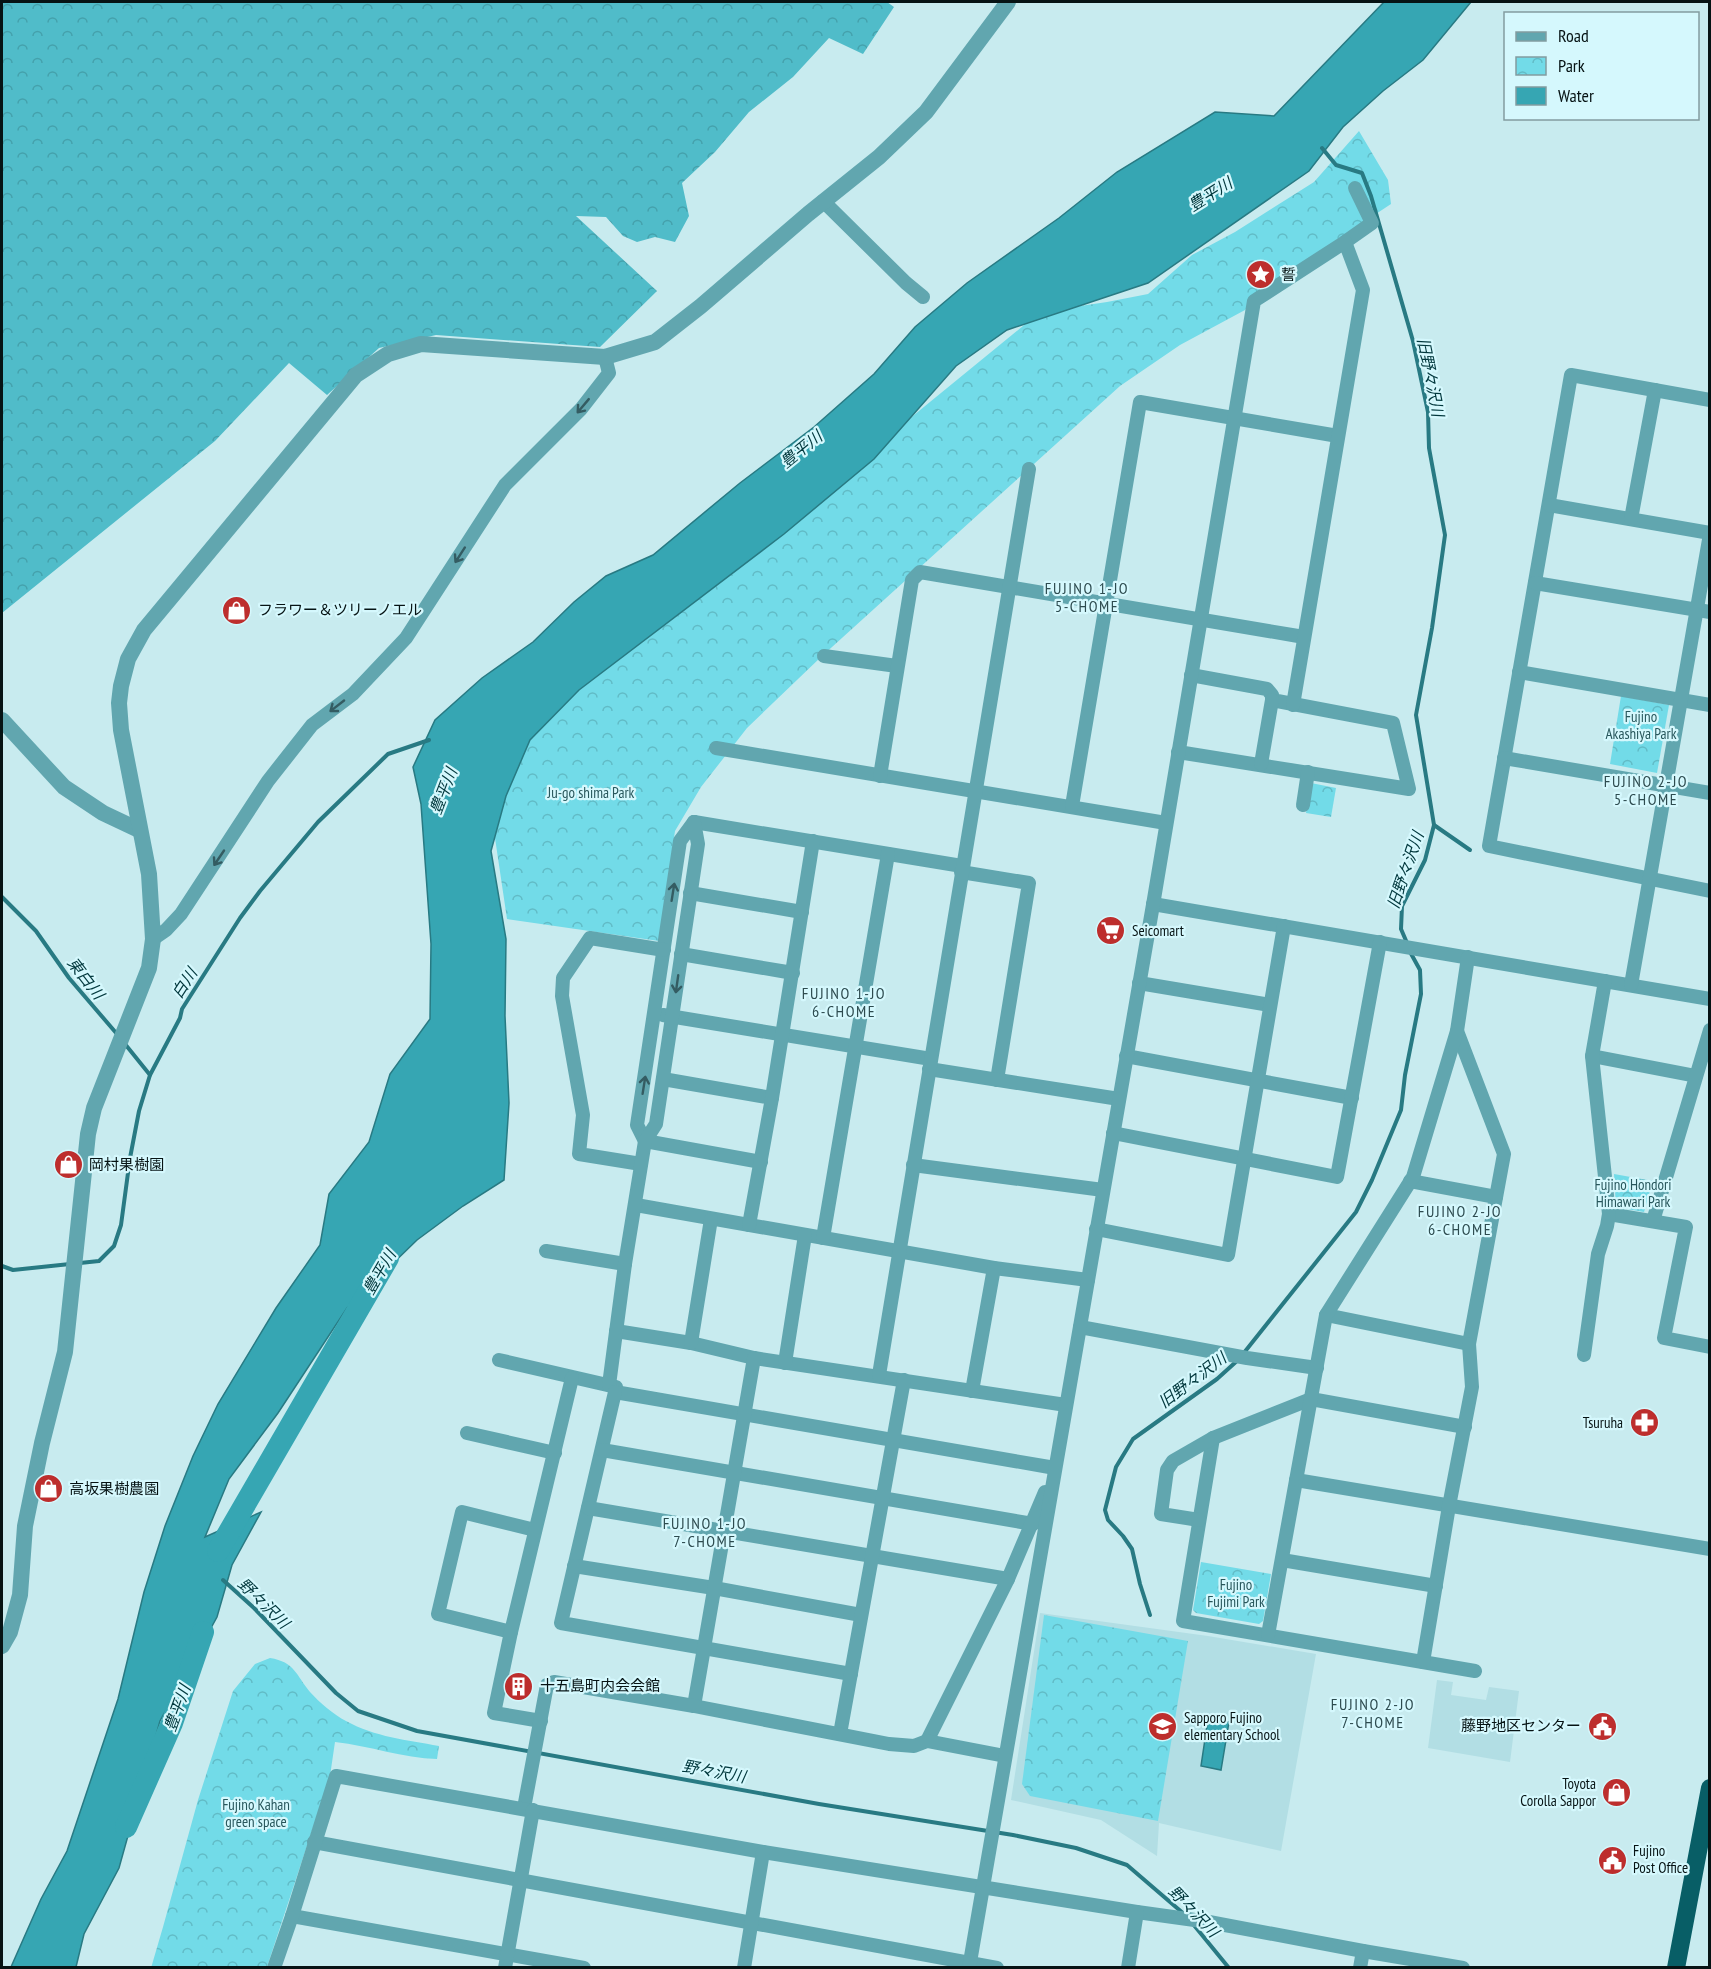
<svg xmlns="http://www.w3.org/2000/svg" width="1711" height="1969" viewBox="0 0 1711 1969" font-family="'PT Sans Narrow','Noto Sans JP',sans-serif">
<defs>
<pattern id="forest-crowns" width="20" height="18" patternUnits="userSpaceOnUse" patternTransform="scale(1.5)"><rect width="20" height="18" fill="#50bcc9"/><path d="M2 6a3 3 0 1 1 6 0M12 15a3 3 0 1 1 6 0" fill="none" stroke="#44a1ac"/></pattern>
<pattern id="park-crowns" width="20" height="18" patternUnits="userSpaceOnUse" patternTransform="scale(1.5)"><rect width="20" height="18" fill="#72dbe8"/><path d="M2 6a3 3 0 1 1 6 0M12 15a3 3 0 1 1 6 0" fill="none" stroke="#61bbc6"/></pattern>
</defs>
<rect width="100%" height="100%" fill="#c8ebef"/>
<g fill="#b2dee4">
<path d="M1040,1613L1208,1636L1316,1654L1281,1851L1159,1823L1157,1856L1101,1820L1011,1800Z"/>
<path d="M1437,1680L1453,1682L1451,1695L1486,1700L1489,1687L1519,1691L1510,1762L1428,1748Z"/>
</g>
<path fill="url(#forest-crowns)" d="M2,2H887L894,7L863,54L829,38L793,77L749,112L715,152L682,183L689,216L675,242L655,237L637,242L623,236L606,217L576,216L657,291L600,347L436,335L379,348L327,395L289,363L215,441L2,613Z"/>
<g fill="url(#park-crowns)">
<path d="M1359,131L1388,180L1391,204L1261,290L1245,310L1180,345L1120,386L821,657L747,728L701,787L675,831L659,941L507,919L495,838L498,776L520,728L837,478L1040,312L1107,302L1148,294L1192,255L1235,232L1314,182Z"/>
<path d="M1621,696L1669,705L1657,773L1610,764Z"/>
<path d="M1311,783L1336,788L1331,817L1306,813Z"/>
<path d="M1614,1174L1653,1181L1644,1212L1616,1207Z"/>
<path d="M1201,1562L1271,1574L1263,1621L1259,1624L1196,1613L1193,1610Z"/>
<path d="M1044,1615L1188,1641L1158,1821L1030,1796L1022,1784Z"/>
<path d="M270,1658C295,1662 296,1675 310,1692C319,1702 334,1715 346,1721C375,1737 407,1740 439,1746L437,1759C403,1758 370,1746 335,1742L330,1776L267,1967L151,1968L163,1927L198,1800L233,1691L255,1664Z"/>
</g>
<g fill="#36a6b3" stroke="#287a83" stroke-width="1.5">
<path d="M1384,2H1471L1423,60L1383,91L1343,127L1309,171L1148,283L1007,330L956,366L874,459L784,534L579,690L530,740L506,796L491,851L506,939L505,1016L509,1103L504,1180L463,1206L417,1240L347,1308L278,1413L229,1479L205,1537L261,1512L232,1565L217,1617L160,1721L119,1868L84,1934L76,1967H11L41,1899L67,1851L118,1699L144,1592L165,1526L193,1456L218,1404L276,1308L320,1245L329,1194L369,1142L390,1074L430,1019L431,944L421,804L413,767L435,720L482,678L533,642L574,602L606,576L653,555L740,483L814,427L874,374L915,327L967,283L1059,218L1117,172L1215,112L1274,116Z"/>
<path d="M1208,1719L1229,1722L1221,1770L1201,1766Z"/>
</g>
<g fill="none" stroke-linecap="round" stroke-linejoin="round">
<g stroke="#287a83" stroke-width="4">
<path d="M1322,148L1336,165L1362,173L1371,196L1413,341L1428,412L1429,448L1445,535L1432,628L1416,715L1434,825L1425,860L1402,906L1401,929L1407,943"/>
<path d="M1434,825L1470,850"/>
<path d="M2,897L36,931L69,978L117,1034"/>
<path d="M125,1044L150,1075"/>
<path d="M80,1263L99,1261L114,1246L121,1225L130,1158L139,1111L150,1075L180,1018L182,1009L240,918L260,891L318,822L388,754L429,740"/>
<path d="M2,1266L13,1270L70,1264"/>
<path d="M1243,1354L1356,1212L1372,1180L1401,1110L1405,1075L1421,994L1420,970L1409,950"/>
<path d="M223,1580L254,1608L336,1693L358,1711L417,1731L819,1804L1013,1835L1076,1848L1127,1865L1184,1914"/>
<path d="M1150,1615L1140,1584L1132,1549L1123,1536L1108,1520L1105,1510L1116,1467L1133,1439L1217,1379L1238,1360"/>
<path d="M1193,1924L1229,1968"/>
</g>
<g stroke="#36a6b3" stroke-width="22">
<path d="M218,1551L388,1258"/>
<path d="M126,1827L172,1723L203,1632"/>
</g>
<g stroke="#61a6af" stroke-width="14">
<path d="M823,201L906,283L923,297"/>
<path d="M1345,242L1372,223L1355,188"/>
<path d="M1710,400L1571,375L1489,846L1710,891"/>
<path d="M1549,505L1710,533"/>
<path d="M1631,519L1655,390"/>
<path d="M1535,583L1710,612"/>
<path d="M824,656L897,666"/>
<path d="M1519,672L1710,705"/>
<path d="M716,748L1166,823"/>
<path d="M1178,752L1409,789L1393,723L1272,700V695L1267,689L1191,675"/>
<path d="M1504,758L1710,793"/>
<path d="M1261,764L1272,700"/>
<path d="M880,776L912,580L920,572L1304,637"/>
<path d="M1303,805L1308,772"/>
<path d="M1072,806L1140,402L1338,436"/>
<path d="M694,822L962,866"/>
<path d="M961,872L1029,883L997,1080"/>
<path d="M690,893L802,912"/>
<path d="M1153,904L1710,999"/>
<path d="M153,939L166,930L181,914L268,781L312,725L353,694L406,638L505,485L581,409L609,373L605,357"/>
<path d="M681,954L793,973"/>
<path d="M1139,983L1270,1005"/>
<path d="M1631,985L1710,534"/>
<path d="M663,1015L931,1059"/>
<path d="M1126,1056L1352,1098"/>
<path d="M1592,1056L1696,1076"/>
<path d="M929,1069L1119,1099"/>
<path d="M663,1079L772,1098"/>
<path d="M1113,1133L1337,1177L1380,942"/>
<path d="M645,1141L637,1125L680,841L694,822"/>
<path d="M645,1141L761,1162"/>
<path d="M641,1164L579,1154L583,1115L562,996L563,978L590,938L664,950"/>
<path d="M913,1165L1103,1190"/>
<path d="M1410,1181L1496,1197"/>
<path d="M636,1205L994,1268L1088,1280"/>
<path d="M1609,1214L1686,1227L1664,1338L1710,1347"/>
<path d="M1653,1221L1710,1030"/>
<path d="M749,1225L772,1098L813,841"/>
<path d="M1096,1229L1228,1255L1284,926"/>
<path d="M823,1238L888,854"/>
<path d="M546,1251L625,1264"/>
<path d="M1326,1315L1469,1344L1504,1154L1457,1031"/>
<path d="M1080,1327L1247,1358L1317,1368"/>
<path d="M616,1331L691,1343L754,1358L1066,1405"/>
<path d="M691,1343L711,1219"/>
<path d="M1584,1355L1598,1254L1607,1226L1609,1214L1592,1056L1605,981"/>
<path d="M499,1360L616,1387L615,1392L1055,1468"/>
<path d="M785,1363L805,1235"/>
<path d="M879,1375L1029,469"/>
<path d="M609,1385L625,1264L645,1141L656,1124L698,844L694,822"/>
<path d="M972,1391L994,1268"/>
<path d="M615,1392L561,1623L851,1674"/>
<path d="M467,1433L555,1453"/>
<path d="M1213,1438L1183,1621L1475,1671"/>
<path d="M602,1450L1033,1524"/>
<path d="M1296,1480L1710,1549"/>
<path d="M588,1508L1008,1579"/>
<path d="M1199,1520L1161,1514L1167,1470L1173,1461L1213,1438L1311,1399L1465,1427"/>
<path d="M1282,1560L1436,1586"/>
<path d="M574,1566L714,1588L861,1615"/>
<path d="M511,1632L438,1614L462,1512L535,1530"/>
<path d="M1268,1635L1326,1315L1413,1177L1457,1031L1468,957"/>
<path d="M1423,1662L1449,1506L1472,1387L1469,1344"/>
<path d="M694,1706L754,1358"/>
<path d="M541,1721L494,1713L511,1632L572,1378"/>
<path d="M840,1734L904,1380"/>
<path d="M927,1741L1008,1579L1045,1492"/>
<path d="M524,1808L547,1685L554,1682L694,1706L889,1744L914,1746L927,1741L1005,1756"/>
<path d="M314,1842L997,1968"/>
<path d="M292,1916L584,1968"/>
<path d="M274,1968L292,1916L336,1776L763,1852L1137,1912L1209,1922L1363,1951L1463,1968"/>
<path d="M505,1968L533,1810"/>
<path d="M744,1968L763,1852"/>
<path d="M969,1968L1154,899L1254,301L1345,242L1363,290L1293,705"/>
<path d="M1128,1968L1137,1912"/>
<path d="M1360,1968L1363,1951"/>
</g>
<g stroke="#61a6af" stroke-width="16">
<path d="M2,720L64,787L103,813L139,830"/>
<path d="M2,1646L10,1632L20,1595L25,1526L42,1443L65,1352L88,1134L94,1108L149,968L153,939L149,874L121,730L119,703L121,686L128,659L144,630L356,375L388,354L421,344L605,357L655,342L701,306L808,214L879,157L926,112L1008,2"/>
</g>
<path stroke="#085e66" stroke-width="18" d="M1676,1968L1710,1788"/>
</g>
<defs><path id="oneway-shaft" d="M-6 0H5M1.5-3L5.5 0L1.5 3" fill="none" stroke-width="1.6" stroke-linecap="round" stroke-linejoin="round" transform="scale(1.5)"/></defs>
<g stroke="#345c62">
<use href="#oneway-shaft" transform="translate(583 406) rotate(130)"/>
<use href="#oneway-shaft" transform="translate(460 555) rotate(123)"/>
<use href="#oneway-shaft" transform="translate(337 706) rotate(142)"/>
<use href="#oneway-shaft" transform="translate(219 858) rotate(124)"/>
<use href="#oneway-shaft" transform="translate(673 892) rotate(-81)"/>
<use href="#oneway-shaft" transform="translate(677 984) rotate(98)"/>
<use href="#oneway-shaft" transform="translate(644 1085) rotate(-81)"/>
</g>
<defs>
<symbol id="sight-disc" viewBox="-11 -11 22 22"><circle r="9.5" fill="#bd2e2d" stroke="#d5f8fd"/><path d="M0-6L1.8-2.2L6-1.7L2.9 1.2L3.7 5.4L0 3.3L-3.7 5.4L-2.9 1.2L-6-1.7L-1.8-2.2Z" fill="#fff"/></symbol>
<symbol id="shop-disc" viewBox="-11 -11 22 22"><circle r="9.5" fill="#bd2e2d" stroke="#d5f8fd"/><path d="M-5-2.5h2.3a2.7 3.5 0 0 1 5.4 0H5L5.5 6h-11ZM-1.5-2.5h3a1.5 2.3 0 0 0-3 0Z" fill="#fff"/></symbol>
<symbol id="supermarket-disc" viewBox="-11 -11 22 22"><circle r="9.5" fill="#bd2e2d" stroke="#d5f8fd"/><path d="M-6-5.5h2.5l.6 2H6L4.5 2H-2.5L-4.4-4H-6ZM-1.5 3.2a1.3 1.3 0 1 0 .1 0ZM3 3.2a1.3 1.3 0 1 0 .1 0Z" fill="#fff"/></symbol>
<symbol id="pharmacy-disc" viewBox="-11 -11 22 22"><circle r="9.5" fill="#bd2e2d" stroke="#d5f8fd"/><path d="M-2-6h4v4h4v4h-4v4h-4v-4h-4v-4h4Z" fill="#fff"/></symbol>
<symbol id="building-disc" viewBox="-11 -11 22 22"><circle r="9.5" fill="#bd2e2d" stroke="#d5f8fd"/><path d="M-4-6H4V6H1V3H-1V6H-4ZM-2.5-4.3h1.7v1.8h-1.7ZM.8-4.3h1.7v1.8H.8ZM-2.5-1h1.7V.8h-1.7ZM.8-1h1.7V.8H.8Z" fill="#fff"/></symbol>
<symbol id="civic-disc" viewBox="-11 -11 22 22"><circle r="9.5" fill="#bd2e2d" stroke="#d5f8fd"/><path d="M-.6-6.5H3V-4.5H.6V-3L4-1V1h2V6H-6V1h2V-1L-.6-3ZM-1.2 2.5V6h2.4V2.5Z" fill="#fff"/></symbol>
<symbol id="school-disc" viewBox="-11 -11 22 22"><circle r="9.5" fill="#bd2e2d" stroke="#d5f8fd"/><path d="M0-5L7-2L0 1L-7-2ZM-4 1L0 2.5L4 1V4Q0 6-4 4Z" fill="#fff"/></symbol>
</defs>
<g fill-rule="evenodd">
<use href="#sight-disc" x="1244" y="258" width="33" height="33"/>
<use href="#shop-disc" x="220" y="594" width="33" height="33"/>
<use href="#supermarket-disc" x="1094" y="914" width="33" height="33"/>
<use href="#shop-disc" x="52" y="1148" width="33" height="33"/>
<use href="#pharmacy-disc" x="1628" y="1406" width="33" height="33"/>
<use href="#shop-disc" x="32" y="1472" width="33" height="33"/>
<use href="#building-disc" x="502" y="1670" width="33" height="33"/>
<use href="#civic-disc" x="1586" y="1710" width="33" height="33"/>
<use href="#school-disc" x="1146" y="1710" width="33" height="33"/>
<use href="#shop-disc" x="1600" y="1776" width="33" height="33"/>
<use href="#civic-disc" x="1596" y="1844" width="33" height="33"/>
</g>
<g text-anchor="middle" stroke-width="4.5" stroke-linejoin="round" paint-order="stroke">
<g font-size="15" fill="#061314" stroke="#d5f8fd" text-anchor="start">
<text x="1281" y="280">誓</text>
<text x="258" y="615">フラワー＆ツリーノエル</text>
<text x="1132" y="936">Seicomart</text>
<text x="89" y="1170">岡村果樹園</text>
<text x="1623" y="1428" text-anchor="end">Tsuruha</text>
<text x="69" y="1494">高坂果樹農園</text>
<text x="540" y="1691">十五島町内会会館</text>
<text x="1184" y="1723">Sapporo Fujino<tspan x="1184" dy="17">elementary School</tspan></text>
<text x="1581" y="1731" text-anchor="end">藤野地区センター</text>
<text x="1596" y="1789" text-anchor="end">Toyota<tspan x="1596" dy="17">Corolla Sappor</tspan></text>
<text x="1633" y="1856">Fujino<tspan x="1633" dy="17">Post Office</tspan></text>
</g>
<g font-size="15" fill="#28575c" stroke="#d5f8fd">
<text x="1641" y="722">Fujino<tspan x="1641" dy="17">Akashiya Park</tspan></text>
<text x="591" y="798">Ju-go shima Park</text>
<text x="1633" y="1190">Fujino Hondori<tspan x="1633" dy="17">Himawari Park</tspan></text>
<text x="1236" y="1590">Fujino<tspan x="1236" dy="17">Fujimi Park</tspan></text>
<text x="256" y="1810">Fujino Kahan<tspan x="256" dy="17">green space</tspan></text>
</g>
<g font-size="16" font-style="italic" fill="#01373c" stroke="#d5f8fd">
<text transform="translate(1210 194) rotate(-32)" y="6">豊平川</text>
<text transform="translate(1431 377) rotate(79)" y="6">旧野々沢川</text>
<text transform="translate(801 449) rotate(-39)" y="6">豊平川</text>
<text transform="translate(443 791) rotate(-69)" y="6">豊平川</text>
<text transform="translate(1405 870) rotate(-71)" y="6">旧野々沢川</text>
<text transform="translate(86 978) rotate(52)" y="6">東白川</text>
<text transform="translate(184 983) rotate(-57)" y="6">白川</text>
<text transform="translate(379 1272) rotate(-60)" y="6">豊平川</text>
<text transform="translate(1192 1380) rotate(-37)" y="6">旧野々沢川</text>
<text transform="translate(264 1603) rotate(44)" y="6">野々沢川</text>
<text transform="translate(177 1708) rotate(-70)" y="6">豊平川</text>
<text transform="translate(714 1771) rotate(10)" y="6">野々沢川</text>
<text transform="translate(1194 1911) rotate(46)" y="6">野々沢川</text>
</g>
<g font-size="16" letter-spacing="1.5" fill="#2d4b4f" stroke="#d5f8fd">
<text x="1087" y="594">FUJINO 1-JO<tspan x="1087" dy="18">5-CHOME</tspan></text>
<text x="1646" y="787">FUJINO 2-JO<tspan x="1646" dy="18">5-CHOME</tspan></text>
<text x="844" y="999">FUJINO 1-JO<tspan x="844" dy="18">6-CHOME</tspan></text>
<text x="1460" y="1217">FUJINO 2-JO<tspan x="1460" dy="18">6-CHOME</tspan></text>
<text x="705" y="1529">FUJINO 1-JO<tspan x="705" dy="18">7-CHOME</tspan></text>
<text x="1373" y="1710">FUJINO 2-JO<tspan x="1373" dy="18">7-CHOME</tspan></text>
</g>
</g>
<rect width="1711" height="1969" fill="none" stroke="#061314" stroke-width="6"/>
<rect x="1504" y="12" width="195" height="108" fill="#d5f8fd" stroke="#829ca0" stroke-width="1.5"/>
<rect x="1516" y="32" width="30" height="9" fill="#61a6af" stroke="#829ca0" stroke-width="1.5"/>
<text x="1558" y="42" font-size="18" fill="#061314">Road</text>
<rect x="1516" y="57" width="30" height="18" fill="url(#park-crowns)" stroke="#829ca0" stroke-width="1.5"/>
<text x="1558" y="72" font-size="18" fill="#061314">Park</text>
<rect x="1516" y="87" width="30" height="18" fill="#36a6b3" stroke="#829ca0" stroke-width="1.5"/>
<text x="1558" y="102" font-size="18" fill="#061314">Water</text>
</svg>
